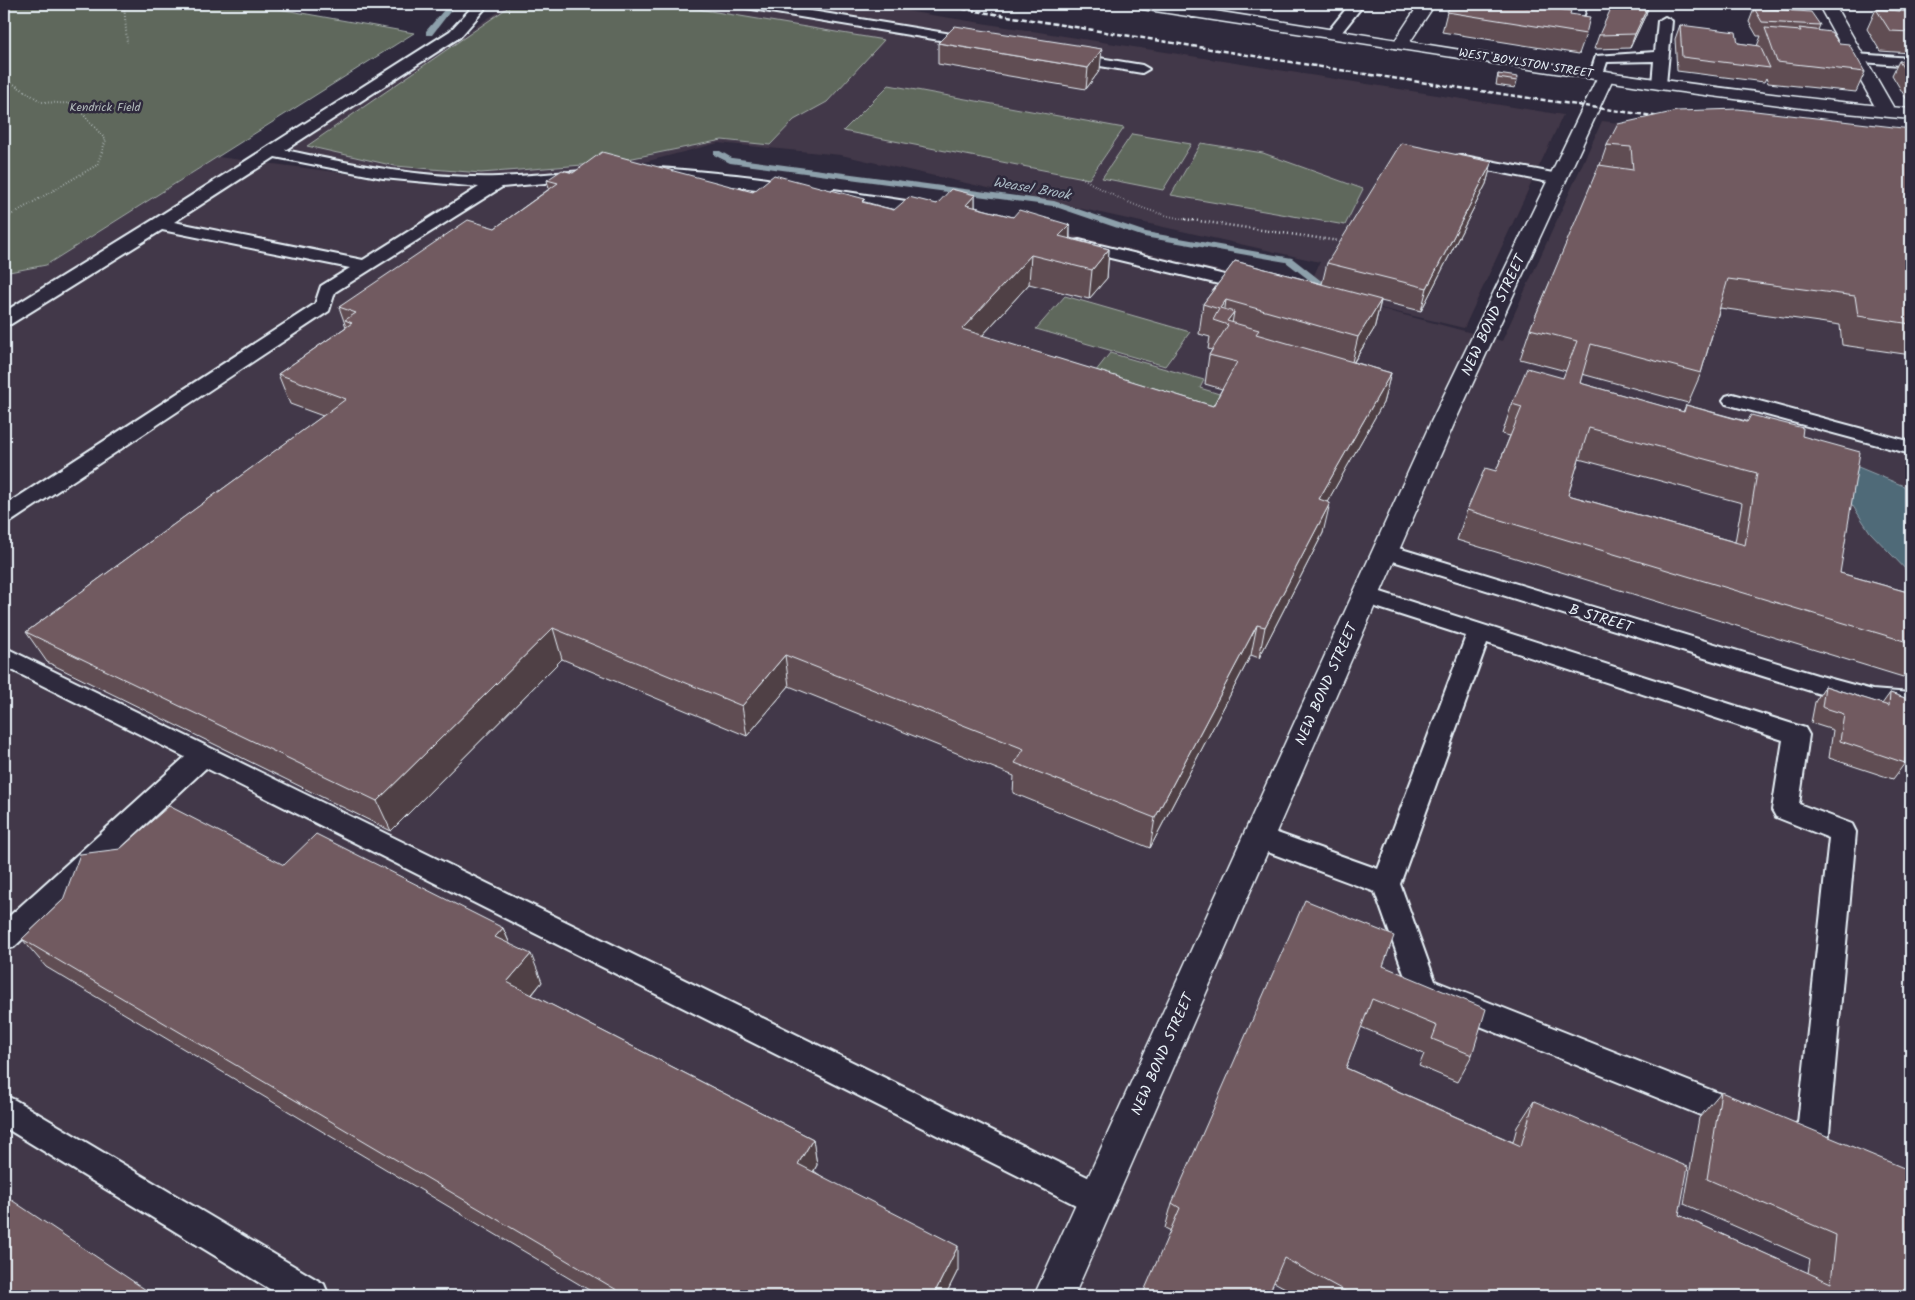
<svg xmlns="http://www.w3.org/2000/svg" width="1915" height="1300" viewBox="0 0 1915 1300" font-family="Kalam,sans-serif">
<rect width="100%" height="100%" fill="#2f2a3d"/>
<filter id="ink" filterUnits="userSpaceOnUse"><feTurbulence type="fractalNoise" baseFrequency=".02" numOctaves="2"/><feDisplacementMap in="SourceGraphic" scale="10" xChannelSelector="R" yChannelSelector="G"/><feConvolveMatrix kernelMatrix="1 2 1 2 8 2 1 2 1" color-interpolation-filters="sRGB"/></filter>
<g filter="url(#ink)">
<path fill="#433848" d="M510,4H802L844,11L852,4H862L1563,115L1464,328L1351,301L1502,341L1602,121L1911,158V1296H4V273L46,265L218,157L445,186L723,178L923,200L1307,291L1320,262L841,155L718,143L633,165L507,178L459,177L416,175L367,168L287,149Z"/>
<g fill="#5f685c" stroke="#a4acaa">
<path d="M4,4H251L414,33L46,265L4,273Z"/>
<path d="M513,4H668L884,40L827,102L794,120L770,145L722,140L608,163L481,173L395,166L307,146Z"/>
<path d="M889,85L1124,128L1089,179L843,131Z"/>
<path d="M1132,134L1191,144L1163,190L1102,178Z"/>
<path d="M1201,143L1263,153L1363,189L1345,225L1171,195Z"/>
<path d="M1065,296L1190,332L1165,366L1036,329Z"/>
<path d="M1110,353L1204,380L1200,388L1229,397L1205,434L1077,395Z"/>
</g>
<path fill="#506a78" stroke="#8da0ab" d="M1839,459L1911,489V575L1870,532L1837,482Z"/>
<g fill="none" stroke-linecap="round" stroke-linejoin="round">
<g fill="#8da0ab" fill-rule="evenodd">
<path d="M449,4H456L432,35H426V31Z"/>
<path d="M714,151H720L732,158L1054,201L1146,232L1292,258L1334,291L1329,294L1326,293L1286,262L1144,237L1053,206L730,163L714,155Z"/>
</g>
<defs>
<g id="service">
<path d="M475,4H489L460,37L285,150C355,165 427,179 498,177C526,176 554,173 582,171L588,173L590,176L588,179L502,187L335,292L329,311L12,521L4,523V506L315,304L321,286L350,268L162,230L11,324L4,325V312L153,220L450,31ZM275,157L383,178L479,187L363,260L174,222Z"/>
<path d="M739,4H769L976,38L983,42L976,46L746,8Z"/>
<path d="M1198,4H1212L1202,17H1192L1190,14Z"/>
<path d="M1350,4H1364L1338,37H1328L1326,34Z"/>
<path d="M1482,4C1513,2 1542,12 1573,9L1574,4H1587L1584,15L1551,19L1489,8Z"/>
<path d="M1665,17L1672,21L1666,84L1664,87H1654L1652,84L1654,61L1607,62L1602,77H1592L1590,74L1596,56L1655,52L1658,21Z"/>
<path d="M1069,53L1142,65L1149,69L1142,73L1064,60L1062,57L1064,54Z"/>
<path d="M1856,54L1911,58V66L1851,61L1849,58L1851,55Z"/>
<path d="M1459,155L1558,174L1566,179L1558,184L1453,163L1451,160L1453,157Z"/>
<path d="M660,168C680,170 797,178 804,189L796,194L654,176L652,173Z"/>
<path d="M834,190L932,205L938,206L940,210L938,214L932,215L828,198L826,195Z"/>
<path d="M1079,240L1229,276L1232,280L1229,284L1223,285L1073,249L1070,245L1073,241Z"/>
<path d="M1733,394L1911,442V454L1726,404L1723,400L1726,396Z"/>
<path d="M1385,544L1817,675L1872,690L1911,693V711L1872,708L1817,693L1377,556L1374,551L1377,546Z"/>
<path d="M1365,587L1805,728L1809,735L1799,804L1852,824L1856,832L1828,1144L1823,1155L1812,1159L1786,1149L1781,1138L1786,1127L1798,1123L1829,838L1776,817L1772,810L1783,740L1487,643L1400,884L1435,981L1751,1106L1756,1116L1751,1126L1740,1131L1413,999L1375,892L1249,845L1245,837L1249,829L1258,826L1378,869L1466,636L1357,601L1354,595L1357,589Z"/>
<path d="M4,647L1110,1188L1114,1199L1110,1210L1098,1215L1086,1210L206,768L14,947L4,950V921L185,757L4,666Z"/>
<path d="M4,1095L15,1100L324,1284L329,1296H281L4,1127Z"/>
</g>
<g id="minor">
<path d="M1419,4H1435L1406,48H1394L1392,45Z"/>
<path d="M1818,4H1834L1896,112L1893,116H1881L1878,112Z"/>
<path d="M1606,71L1612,72L1614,76L1454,424L1074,1296H1034L1430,424L1598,76L1600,72Z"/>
</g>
<path id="secondary" d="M1134,4H1170C1417,42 1663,86 1911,109V119L1825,111L1659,89L1142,9Z"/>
</defs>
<use href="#service" stroke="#e8f1f8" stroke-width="4"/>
<use href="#minor" stroke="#e8f1f8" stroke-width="3"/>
<use href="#secondary" stroke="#e8f1f8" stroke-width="3"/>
<g stroke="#e8f1f8" stroke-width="2" stroke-dasharray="0.5 2.5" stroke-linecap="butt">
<path d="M124,4L127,43"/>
<path d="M4,78L42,102L74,104L106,140L97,165L4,219"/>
<path d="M1081,177C1116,199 1153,215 1194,221"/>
</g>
<path stroke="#e8f1f8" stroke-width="2.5" stroke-dasharray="1 3" stroke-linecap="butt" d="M1185,219L1339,241"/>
<use href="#service" fill="#2f2a3d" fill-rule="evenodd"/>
<use href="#minor" fill="#2f2a3d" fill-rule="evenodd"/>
<use href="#secondary" fill="#2f2a3d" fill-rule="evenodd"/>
<path stroke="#e8f1f8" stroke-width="2.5" stroke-dasharray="5 2.5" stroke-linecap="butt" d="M933,4L1365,74L1667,118"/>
</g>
<g fill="#614d53" stroke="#e8f1f8" fill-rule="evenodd">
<path d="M1649,4L1646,14L1630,48L1594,49L1599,35Z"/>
<path d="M1725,4H1790L1787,10L1820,25L1818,30L1839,43L1865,72L1856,92L1768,83L1766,78L1764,82L1677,71L1675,39L1680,25L1738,43L1757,46L1761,36H1757L1749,22L1754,9L1726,7Z"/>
<path d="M1876,9L1911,12V53L1880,51L1867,29Z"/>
<path d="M1550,10L1570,14L1586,34L1579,54L1442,32L1447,12Z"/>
<path d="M938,43L1100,70L1086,89L938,64Z"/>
<path d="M1899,61L1911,62V100H1907L1892,75Z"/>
<path d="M1498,74L1517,81L1515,88L1496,85Z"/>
<path d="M1911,129V355L1842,345L1840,325L1720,308L1701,373L1688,403L1582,374L1580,383L1683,412L1686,405L1802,436L1840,573L1911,593V666L1903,677L1457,540L1467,510L1496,471L1510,436L1502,434L1512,404L1563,378L1566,371L1520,359L1530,329L1600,165L1607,145ZM1579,459L1742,503L1735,542L1568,495Z"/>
<path d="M1492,162L1486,184L1421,311L1381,301L1374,329L1354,362L1391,373L1383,403L1327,502L1323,533L1259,658L1251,655L1150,848L1013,793L1014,776L789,686L747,736L562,659L391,831L47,662L26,632L323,416L290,404L278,374L346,327L339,307L495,228L549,189L547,180L573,173L753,192L865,202L894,210L937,204L975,195V207L1013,217L1070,225V238L1109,249L1107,278L1089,299L1029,284L982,336L1213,406L1222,389L1205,384L1209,355L1212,350L1208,349L1210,337L1199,334L1203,304L1235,261L1322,284L1327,263Z"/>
<path d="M1825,686L1882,704L1890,693L1911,700V757L1906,755L1905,763L1893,779L1829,758L1833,730L1811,723L1815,702Z"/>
<path d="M284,865L503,928L510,944L542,982L532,995L813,1139L817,1165L814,1171L958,1270L945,1296H599L46,967L22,939L63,900Z"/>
<path d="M1383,966L1472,1055L1457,1082L1419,1066L1424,1054L1361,1027L1346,1068L1513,1142L1517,1127L1534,1101L1679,1215L1808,1273L1810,1259L1684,1204L1699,1118L1721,1092L1911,1296H1300L1274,1282L1165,1228L1172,1203Z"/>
</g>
<g fill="#4f3f44" stroke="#e8f1f8">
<path d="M1649,4L1646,14L1630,48L1635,34Z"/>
<path d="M1102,49L1100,70L1086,89L1088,68Z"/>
<path d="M1492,162L1486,184L1421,311L1427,288Z"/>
<path d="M975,195V224L966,205Z"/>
<path d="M1070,225L1069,253L1059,236Z"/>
<path d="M1109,249L1107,278L1089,299L1092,270Z"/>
<path d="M1031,255L1029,284L961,359L962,329Z"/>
<path d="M1226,300L1223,323L1220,308Z"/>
<path d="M1381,300L1374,329L1351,366L1358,337Z"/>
<path d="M1234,312L1229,341L1228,325L1227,321Z"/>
<path d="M1391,373L1383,403L1312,529L1319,499Z"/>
<path d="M1330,503L1323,533L1259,658L1265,627Z"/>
<path d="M1257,625L1251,655L1150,848L1155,818Z"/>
<path d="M553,628L562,659L391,831L377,801Z"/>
<path d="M785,655L789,686L747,736L742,706Z"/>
<path d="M503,928L515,956L495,937Z"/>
<path d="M531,954L542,982L519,1010L507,982Z"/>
<path d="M813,1139L817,1165L803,1189L798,1164Z"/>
<path d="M958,1246V1270L945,1296H933Z"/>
</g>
<g fill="#715a61" stroke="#e8f1f8" fill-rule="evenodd">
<path d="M1451,4H1506L1528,7L1529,4L1550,10L1551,8L1571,11L1570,14L1590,17L1586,34L1447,12Z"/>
<path d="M1613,4H1649L1635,34L1599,35Z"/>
<path d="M1754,8L1811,12L1820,25L1762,22Z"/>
<path d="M1876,9L1911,12V32L1890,31Z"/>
<path d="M1680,25L1736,32L1738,43L1760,46L1770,68L1682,57Z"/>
<path d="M955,26L1102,49L1088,68L938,43Z"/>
<path d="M1765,28L1801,31L1799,28L1831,32L1839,43L1849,44L1865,72L1777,62Z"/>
<path d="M1899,61L1911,62V81Z"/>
<path d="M1498,74L1518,77L1517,81L1498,78Z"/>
<path d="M1738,109L1911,129V324L1858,316L1855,296L1728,279L1701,373L1591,344L1580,383L1684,412L1686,405L1747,422L1751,415L1803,428L1802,436L1860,452L1840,573L1911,593V643L1467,510L1485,468L1496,471L1522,407L1512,404L1527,368L1563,378L1577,341L1530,329L1599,165L1633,170L1631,147L1607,145L1618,124L1677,111ZM1589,428L1757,473L1745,545L1568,495Z"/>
<path d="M1401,143L1492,162L1427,288L1327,263Z"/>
<path d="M602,152L753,192L774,175L865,199L862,202L894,210L909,197L937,204L951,189L975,195L966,205L1013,217L1019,210L1070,225L1059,236L1109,249L1092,270L1031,255L962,329L1213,406L1237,362L1209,355L1228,325L1213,320L1219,309L1203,304L1235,261L1381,300L1358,337L1226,300L1220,308L1234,312L1227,321L1259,330L1256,334L1391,373L1319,499L1330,503L1265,627L1257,625L1155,818L1015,763L1024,749L785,655L742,706L553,628L377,801L26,632L346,399L278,374L352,323L345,320L356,313L339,307L468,220L495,228L558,183L547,180L562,170L573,173Z"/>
<path d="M1825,686L1889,706L1890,693L1911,700V737L1907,736L1905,763L1840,741L1844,714L1822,707Z"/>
<path d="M169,806L284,865L316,834L503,928L495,937L531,954L507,982L813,1139L798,1164L958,1246L933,1296H627L22,939L63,900L80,854L120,849Z"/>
<path d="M1305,900L1394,936L1383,966L1486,1009L1472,1055L1432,1039L1437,1026L1372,999L1346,1068L1521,1146L1534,1101L1688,1167L1679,1215L1831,1283L1836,1235L1707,1179L1721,1092L1911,1171V1296H1354L1284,1258L1268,1296H1142L1180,1208L1172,1203Z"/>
<path d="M4,1195L155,1296H4Z"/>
</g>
</g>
<g text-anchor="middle" stroke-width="5" stroke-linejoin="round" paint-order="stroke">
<g font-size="12" fill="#e8f1f8" stroke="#2f2a3d">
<text transform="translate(1526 63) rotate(9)" y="4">WEST BOYLSTON STREET</text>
</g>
<g font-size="12" fill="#b1baba" stroke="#2f2a3d">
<text x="105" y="111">Kendrick Field</text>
</g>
<g font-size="14" font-style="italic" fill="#abbbc5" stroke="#2f2a3d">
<text transform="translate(1032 188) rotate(10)" y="5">Weasel Brook</text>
</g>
<g font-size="15" fill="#e8f1f8" stroke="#2f2a3d">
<text transform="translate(1493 315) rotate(-65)" y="5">NEW BOND STREET</text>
<text transform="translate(1601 618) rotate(17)" y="5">B STREET</text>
<text transform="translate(1326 684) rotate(-66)" y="5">NEW BOND STREET</text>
<text transform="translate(1162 1054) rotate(-66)" y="5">NEW BOND STREET</text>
</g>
</g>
<rect width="1915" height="1300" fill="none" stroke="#2f2a3d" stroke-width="20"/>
<rect x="10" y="10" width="1895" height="1280" fill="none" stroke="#e8f1f8" stroke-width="2" filter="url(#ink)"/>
</svg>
